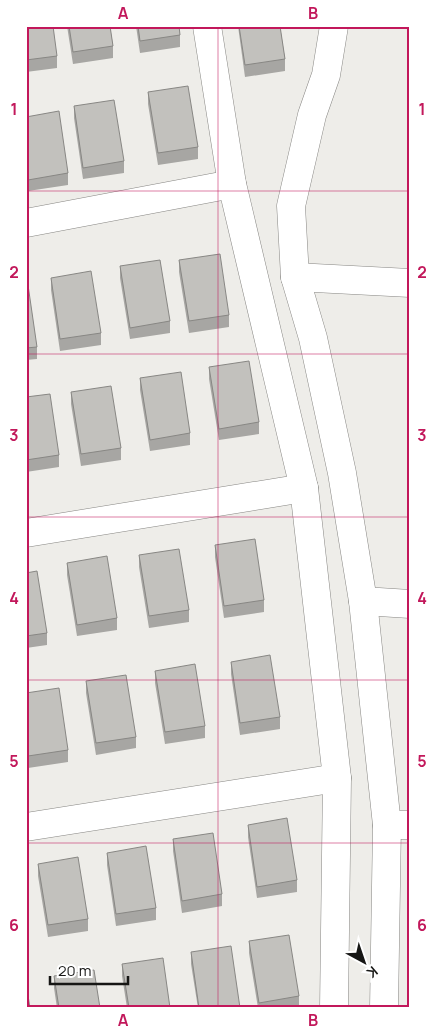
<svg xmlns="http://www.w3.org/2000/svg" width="436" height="1034" viewBox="0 0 436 1034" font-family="Manrope,sans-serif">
<rect width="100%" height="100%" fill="#eeede9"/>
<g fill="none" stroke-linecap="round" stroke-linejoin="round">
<defs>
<g id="minor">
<path d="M207,26L232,184L304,488L337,778L334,1008"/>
<path d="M334,26L326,75L312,115L291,206L295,277L313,338L342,473L363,601L387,825L384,1008"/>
<path d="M26,223L232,184"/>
<path d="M295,277L410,283"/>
<path d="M26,533L304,488"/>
<path d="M363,601L410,604"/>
<path d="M387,825H410"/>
<path d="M26,827L337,778"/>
</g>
</defs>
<use href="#minor" stroke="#878683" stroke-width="29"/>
<use href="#minor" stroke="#fff" stroke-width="28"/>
</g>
<g fill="#a7a6a3">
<path d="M26,26L57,56V68L26,72Z"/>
<path d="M67,26H110L113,46V58L73,64Z"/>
<path d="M136,26H179L180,35V47L140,53Z"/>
<path d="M238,26H280L285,59V71L245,77Z"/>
<path d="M148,92L198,147V159L158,165L148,104Z"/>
<path d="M74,106L124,161V173L83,179L74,118Z"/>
<path d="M26,117L68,173V185L28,191L26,178Z"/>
<path d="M179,260L229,315V327L189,333L179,272Z"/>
<path d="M120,266L170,321V333L130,339L120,278Z"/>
<path d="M51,278L101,333V345L60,351L51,290Z"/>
<path d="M26,285L37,347V359L26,360Z"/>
<path d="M209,367L259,422V434L219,440L209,379Z"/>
<path d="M140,378L190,433V445L150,451L140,390Z"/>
<path d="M71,392L121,448V460L81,466L71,404Z"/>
<path d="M26,397L59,455V467L26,472Z"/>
<path d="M215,545L264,600V612L224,618L215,557Z"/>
<path d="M139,555L189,610V622L149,628L139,567Z"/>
<path d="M67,563L117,618V630L77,636L67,575Z"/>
<path d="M26,573L47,633V645L26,648Z"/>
<path d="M231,662L280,717V729L240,735L231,674Z"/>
<path d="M155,671L205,726V738L165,744L155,683Z"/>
<path d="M86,681L136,737V748L96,755L86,693Z"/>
<path d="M26,693L68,750V762L28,768L26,755Z"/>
<path d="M248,825L297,880V892L257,898L248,837Z"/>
<path d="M173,839L222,894V906L182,913L173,851Z"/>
<path d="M107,853L156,908V920L116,926L107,865Z"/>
<path d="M38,864L88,919V931L48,937L38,876Z"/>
<path d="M249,941L299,996V1008H258L249,953Z"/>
<path d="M191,952L240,1008H198L191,964Z"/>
<path d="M122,964L170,1008H127L122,976Z"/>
<path d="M54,976L100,1008H57L54,988Z"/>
</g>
<g fill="#c2c1bd" stroke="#888784">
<path d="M26,26H53L57,56L26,60Z"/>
<path d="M69,26H110L113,46L73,52Z"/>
<path d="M138,26H179L180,35L140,41Z"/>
<path d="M239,26H280L285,59L245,65Z"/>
<path d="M188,86L198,147L158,153L148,92Z"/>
<path d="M114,100L124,161L83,168L74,106Z"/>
<path d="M59,111L68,173L28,180L26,166V117Z"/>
<path d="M220,254L229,315L189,321L179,260Z"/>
<path d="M160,260L170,321L130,328L120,266Z"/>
<path d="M91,271L101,333L60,339L51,278Z"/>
<path d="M26,285H28L37,347L26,348Z"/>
<path d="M249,361L259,422L219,429L209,367Z"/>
<path d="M181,372L190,433L150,440L140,378Z"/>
<path d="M111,386L121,448L81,454L71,392Z"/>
<path d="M50,394L59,455L26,460V397Z"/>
<path d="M255,539L264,600L224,606L215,545Z"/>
<path d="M179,549L189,610L149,616L139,555Z"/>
<path d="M107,556L117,618L77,625L67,563Z"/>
<path d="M37,571L47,633L26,636V573Z"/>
<path d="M270,655L280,717L240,723L231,662Z"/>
<path d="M195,664L205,726L165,732L155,671Z"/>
<path d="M126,675L136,737L96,743L86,681Z"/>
<path d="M59,688L68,750L28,756L26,743V693Z"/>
<path d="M287,818L297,880L257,887L248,825Z"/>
<path d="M213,833L222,894L182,901L173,839Z"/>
<path d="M146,846L156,908L116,914L107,853Z"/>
<path d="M78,857L88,919L48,925L38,864Z"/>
<path d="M289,935L299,996L259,1003L249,941Z"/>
<path d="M231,946L240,1008H199L191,952Z"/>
<path d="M163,958L170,1008H129L122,964Z"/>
<path d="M94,970L100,1008H59L54,976Z"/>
<path d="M26,983L30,1008H26Z"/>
</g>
<path fill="none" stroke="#c2185b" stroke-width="1" stroke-opacity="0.55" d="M218,26V1008M26,191H410M26,354H410M26,517H410M26,680H410M26,843H410"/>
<rect width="436" height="1034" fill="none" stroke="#ffffff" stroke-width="55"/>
<g transform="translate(364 962) rotate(140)" stroke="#ffffff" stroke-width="4" paint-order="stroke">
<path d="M0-4L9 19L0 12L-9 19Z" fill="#161614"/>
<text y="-8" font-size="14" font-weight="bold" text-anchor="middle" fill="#161614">K</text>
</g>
<path d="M50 976v8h78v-8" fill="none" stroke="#161614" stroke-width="2.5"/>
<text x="58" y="976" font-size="15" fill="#161614" stroke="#ffffff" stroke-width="4" paint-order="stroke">20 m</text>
<rect x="28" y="28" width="380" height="978" fill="none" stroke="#c2185b" stroke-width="2"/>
<g font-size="16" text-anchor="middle" font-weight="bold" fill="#c2185b">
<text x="123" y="19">A</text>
<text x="313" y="19">B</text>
<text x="14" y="115">1</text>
<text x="422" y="115">1</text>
<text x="14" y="278">2</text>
<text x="422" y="278">2</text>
<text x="14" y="441">3</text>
<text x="422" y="441">3</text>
<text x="14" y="604">4</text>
<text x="422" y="604">4</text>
<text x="14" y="767">5</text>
<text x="422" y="767">5</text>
<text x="14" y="931">6</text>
<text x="422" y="931">6</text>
<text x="123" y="1026">A</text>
<text x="313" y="1026">B</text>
</g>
</svg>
